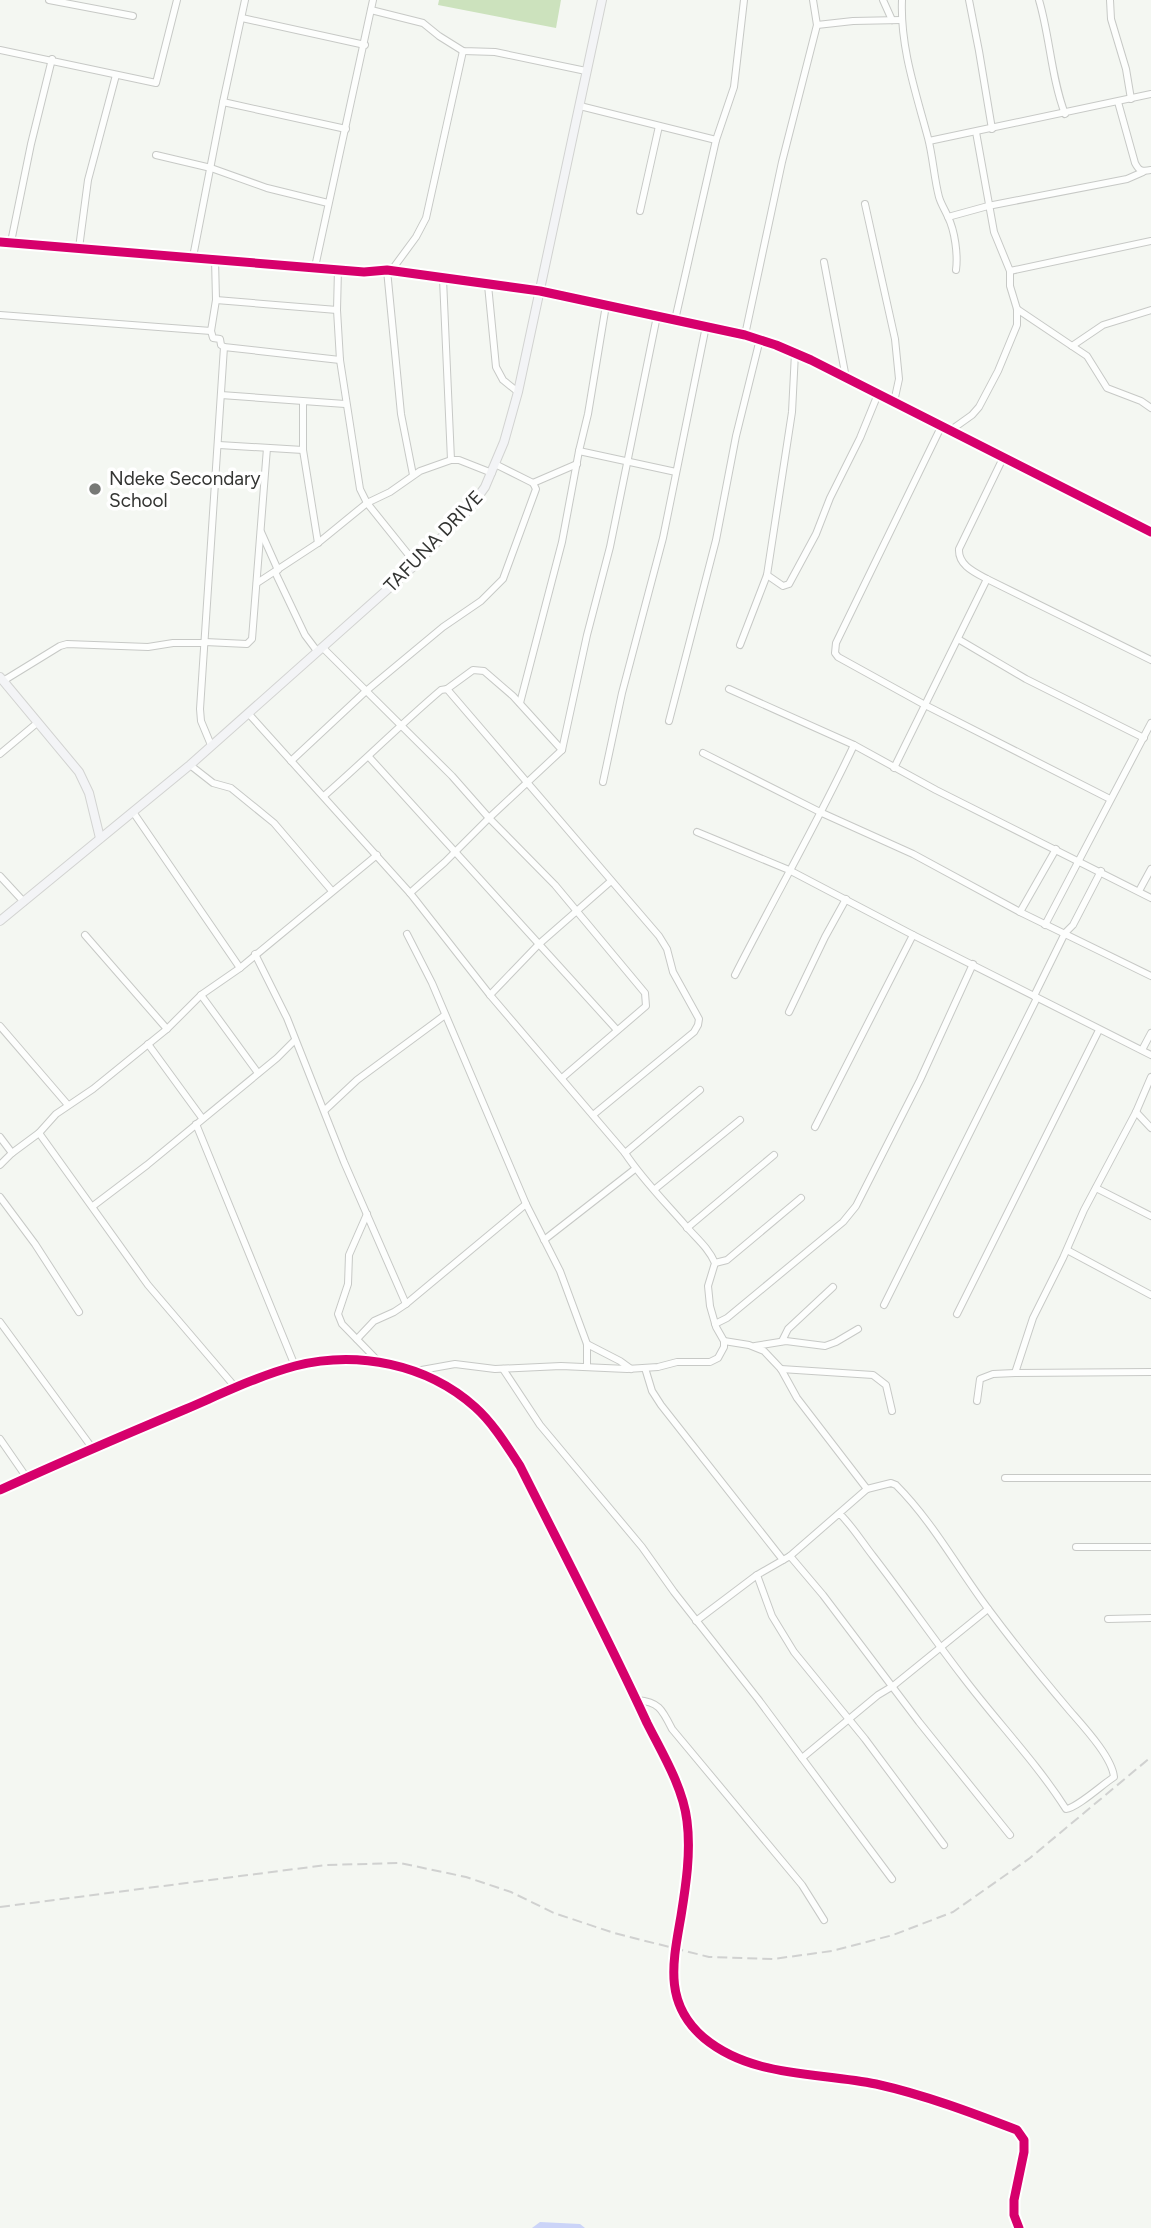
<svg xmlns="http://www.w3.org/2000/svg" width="1151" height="2228" viewBox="0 0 1151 2228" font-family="Figtree,sans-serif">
<rect width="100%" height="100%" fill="#f4f7f2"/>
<path fill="#cce2bd" d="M439,0H561L556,28L438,5Z"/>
<path fill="#cbd4f8" d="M540,2222L580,2224L585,2228H532Z"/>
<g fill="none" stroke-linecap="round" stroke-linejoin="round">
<defs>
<g id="minor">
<path d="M49,0L133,16"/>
<path d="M883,0L892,20"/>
<path d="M902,0C900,47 916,93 928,138C933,157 934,178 939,197C941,204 945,210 948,217C955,231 958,255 956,270"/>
<path d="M969,0L979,51L992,129"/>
<path d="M1039,0C1050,37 1051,77 1065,114"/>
<path d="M1110,0L1111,19L1126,69L1131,99"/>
<path d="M371,10L423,23L439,36L463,51L495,52L586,71"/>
<path d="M242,18L365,45"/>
<path d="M817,25L853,21L901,20"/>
<path d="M0,50L156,83L177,0"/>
<path d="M223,102L346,129"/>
<path d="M1118,102L1135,163C1139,171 1142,172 1151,170"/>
<path d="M580,106L716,140"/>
<path d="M929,141L1151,94"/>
<path d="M156,155L211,168L267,188L328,203"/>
<path d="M865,204L895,339L899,379L894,402"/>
<path d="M640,211L659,126"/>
<path d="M948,217L988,206L1127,179L1143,172"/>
<path d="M0,242L364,272L387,270L540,291L745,335L776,345L811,360L1151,532"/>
<path d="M11,242L31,144L52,59"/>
<path d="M79,248L88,180L116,75"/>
<path d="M193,257L223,102L245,0"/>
<path d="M824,262L846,378"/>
<path d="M315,267L373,0"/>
<path d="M338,269L337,310L340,360L360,489L367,503L416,564"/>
<path d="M387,270L401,414L413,475"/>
<path d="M391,271L416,237L426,218L463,51"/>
<path d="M1010,271L1151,241"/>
<path d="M443,279L451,460"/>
<path d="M488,285L496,367L503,380L518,392"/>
<path d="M216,300L337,310"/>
<path d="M1017,309L1072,346L1103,325L1151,310"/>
<path d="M0,315L211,331L216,300L215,259"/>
<path d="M675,320L716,140L734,87L744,0"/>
<path d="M211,331L213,338L220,339L221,345L224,347L200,709L201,721L211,745"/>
<path d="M745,335L782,162L817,25L813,0"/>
<path d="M1072,346L1087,356L1107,388L1141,401L1151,408"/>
<path d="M224,347L340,360"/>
<path d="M221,395L345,404"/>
<path d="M303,402V450L318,543"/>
<path d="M942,425L836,643L835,653L838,657L925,705L1110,799"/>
<path d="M951,430L972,415L979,407L998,371L1017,325V309L1010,286V271L994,232L976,132"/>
<path d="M219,445L303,450"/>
<path d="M579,451L676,472"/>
<path d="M1004,456L959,549C958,565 974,572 987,579L1151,660"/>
<path d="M533,483L577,464"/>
<path d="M261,532L278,570"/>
<path d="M275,572L305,635L317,651"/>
<path d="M767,575L783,586L789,584L816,534L830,498L860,438L878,394"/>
<path d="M257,583L318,543L367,503L390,492L420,471L451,460H459L492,473"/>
<path d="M958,639L1026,679L1144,738"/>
<path d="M205,642L247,644L252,639L267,448"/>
<path d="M740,645L767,575L792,412L795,353"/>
<path d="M322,647L452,776L489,818L555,885L645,993L646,1006L562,1078"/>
<path d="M3,681L60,646L67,644L148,647L173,643H205"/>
<path d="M447,689L473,670L484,671L513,696L562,750"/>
<path d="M729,689L854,745L936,790L1151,898"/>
<path d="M520,703L562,542L579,451L588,414L606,305"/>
<path d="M248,713L410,893L490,995L625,1153C642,1179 665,1202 685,1225C696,1238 708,1247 715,1263L708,1286L710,1306L716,1327L724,1341V1347L718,1358L710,1362H677L658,1367L627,1369L561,1366L495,1369L455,1364L416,1371"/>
<path d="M669,721L716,540L736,436L760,339"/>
<path d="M703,753L822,813L913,854L1020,912L1151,976"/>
<path d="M0,754L37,723"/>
<path d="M369,757L617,1030"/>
<path d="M291,761L366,691L443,627L481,601L503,579L536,489L533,483L495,464"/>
<path d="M190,765L213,783L231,788L274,823L332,891"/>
<path d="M894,768L987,579"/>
<path d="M603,782L622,693L663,538L706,326"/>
<path d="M324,796C363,762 401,724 441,690L447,689L659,936L667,949L673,972L699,1019L698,1025L694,1032L593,1115"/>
<path d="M133,812L240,968"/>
<path d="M697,832L789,870L913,935L1151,1055"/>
<path d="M0,876L24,902"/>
<path d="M1139,891L1151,869"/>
<path d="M410,893L445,862L489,818L562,750L587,635L610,547L657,316"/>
<path d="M1020,912L1056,849"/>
<path d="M1045,925L1151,723"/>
<path d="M407,934L432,983L526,1204L560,1271L587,1344V1367"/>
<path d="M85,935L167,1029"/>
<path d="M255,954L287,1018L344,1162L406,1304"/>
<path d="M735,975C774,898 817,824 854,745"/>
<path d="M201,995L258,1073"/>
<path d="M490,995L539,944L611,881"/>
<path d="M1034,996L1065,933L1073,925L1101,871"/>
<path d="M789,1012L825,937L846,899"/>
<path d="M0,1026L68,1105"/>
<path d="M148,1044L202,1118"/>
<path d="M1142,1050L1151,1033"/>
<path d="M325,1110L357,1080L445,1015"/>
<path d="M1136,1112L1151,1128"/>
<path d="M196,1124L295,1366"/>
<path d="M815,1127L913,935"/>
<path d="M39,1133L148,1285L236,1388"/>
<path d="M0,1137L12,1153"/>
<path d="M625,1153L700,1090"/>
<path d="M0,1165L12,1153L39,1133L56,1114L93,1089L167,1029L201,995L240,968L377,855"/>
<path d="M1096,1188L1151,1216"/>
<path d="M655,1189L740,1120"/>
<path d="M0,1197L35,1244L79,1312"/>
<path d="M93,1206L147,1165L277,1058L295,1040"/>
<path d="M367,1214L349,1255L348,1284L338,1314L342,1324L378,1361"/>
<path d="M687,1228L774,1155"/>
<path d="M544,1240L635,1169"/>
<path d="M1067,1250L1151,1295"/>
<path d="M715,1263L727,1260L801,1198"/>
<path d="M884,1305L1037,998"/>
<path d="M957,1314L1099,1030"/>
<path d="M0,1322L93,1449"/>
<path d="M715,1324L727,1318L843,1222L856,1206L920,1080L973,964"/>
<path d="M357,1339L374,1321L394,1312L406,1304L526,1204"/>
<path d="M724,1341L749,1345L764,1351L781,1369L797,1398L867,1489"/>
<path d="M782,1341L788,1329L833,1287"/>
<path d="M587,1344L620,1361L631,1369"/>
<path d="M755,1346L786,1341L825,1346L836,1342L858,1329"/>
<path d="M645,1368L652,1391L661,1405L783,1560"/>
<path d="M503,1369L540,1425L642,1547L674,1592L758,1699L892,1879"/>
<path d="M781,1369L873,1375L886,1385L892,1411"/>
<path d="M1015,1373L1033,1318L1063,1258L1084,1210L1136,1112L1151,1077"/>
<path d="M977,1401L980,1379L993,1374L1015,1373L1151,1372"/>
<path d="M0,1439L27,1478"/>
<path d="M1005,1478H1151"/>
<path d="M0,1490C61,1462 124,1435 186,1409C221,1394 258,1376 295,1366C357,1350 427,1364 475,1407C493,1423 507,1446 520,1466C563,1552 607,1636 647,1723C662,1753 683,1787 687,1821C691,1852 686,1885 681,1916C673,1962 663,2003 704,2038C752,2078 818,2072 876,2084C925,2095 970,2112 1017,2130L1024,2140V2152L1014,2200V2215L1019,2228"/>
<path d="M1076,1547H1151"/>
<path d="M790,1556L867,1489L891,1483L896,1485C933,1522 958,1569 989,1610C1015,1645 1042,1678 1070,1711C1083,1726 1112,1757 1114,1777C1103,1784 1077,1808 1066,1809C1036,1762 997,1722 963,1677C933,1638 904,1596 873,1556C862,1542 853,1527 840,1514"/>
<path d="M757,1575L772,1616L794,1652L865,1739L944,1845"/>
<path d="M1108,1619L1151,1618"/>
<path d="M696,1621L757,1575L790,1556L823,1595L919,1722L1010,1835"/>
<path d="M637,1700C659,1702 662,1709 672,1729L802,1885L824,1920"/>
<path d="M802,1758L878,1695L893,1686L988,1609"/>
</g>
<g id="major">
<path d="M0,677L79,772L89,793L100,838"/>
<path d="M0,921L190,765L416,564L470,508L485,487L504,442L518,392L602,0"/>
</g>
</defs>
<use href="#minor" stroke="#c7c9c6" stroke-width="8"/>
<use href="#major" stroke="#d2d3d1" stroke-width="10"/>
<use href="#minor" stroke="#fdfefd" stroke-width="6"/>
<use href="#major" stroke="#f3f4f6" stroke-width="8"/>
<path stroke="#d0d1d0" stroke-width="2" stroke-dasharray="10 5" stroke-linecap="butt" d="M0,1907L326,1865L400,1863L466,1877L511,1892L554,1913L614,1933L709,1957L773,1959L832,1951L893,1935L953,1912L1030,1858L1151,1757"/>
<defs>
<g id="cycleway">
<path d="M0,242L364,272L387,270L540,291L745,335L776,345L811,360L1151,532"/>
<path d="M0,1490C61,1462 124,1435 186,1409C221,1394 258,1376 295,1366C357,1350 427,1364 475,1407C493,1423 507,1446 520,1466C563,1552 607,1636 647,1723C662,1753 683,1787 687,1821C691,1852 686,1885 681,1916C673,1962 663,2003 704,2038C752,2078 818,2072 876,2084C925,2095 970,2112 1017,2130L1024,2140V2152L1014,2200V2215L1019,2228"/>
</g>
</defs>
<use href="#cycleway" stroke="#fff" stroke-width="13"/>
<use href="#cycleway" stroke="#d6006c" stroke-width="9"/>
</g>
<circle fill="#777976" stroke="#fff" stroke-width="2.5" cx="95" cy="489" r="7"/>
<g text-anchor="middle" stroke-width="7" stroke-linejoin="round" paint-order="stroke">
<g font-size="19" fill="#343533" stroke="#fff" text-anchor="start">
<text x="109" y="485">Ndeke Secondary<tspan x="109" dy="22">School</tspan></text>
</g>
<g font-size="19" fill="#343533" stroke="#fff">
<text transform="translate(433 541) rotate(-46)" y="7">TAFUNA DRIVE</text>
</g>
</g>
</svg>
